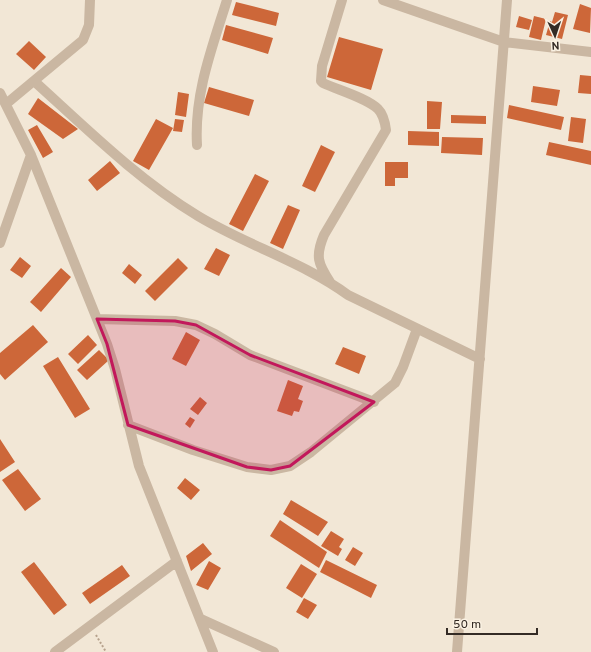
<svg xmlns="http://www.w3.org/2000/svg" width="591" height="652" font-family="Overpass,sans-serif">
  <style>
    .building { fill: #cd6739 }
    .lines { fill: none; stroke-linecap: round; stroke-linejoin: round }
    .path { stroke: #b6a18c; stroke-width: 2; stroke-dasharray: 2 2; stroke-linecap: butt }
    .minor { stroke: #cab7a2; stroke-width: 10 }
    .marked { fill: #c2185b; fill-opacity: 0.2; stroke: #c2185b; stroke-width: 3; stroke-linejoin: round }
  </style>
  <rect width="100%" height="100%" fill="#f2e7d6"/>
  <path class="building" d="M 236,2 L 279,13 L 276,26 L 232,15 Z
    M 580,4 L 591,8 L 590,33 L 573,29 Z
    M 555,12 L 568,15 L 562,39 L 546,35 L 550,21 L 552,22 Z
    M 519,16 L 532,20 L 529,30 L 516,27 Z
    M 534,16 L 546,19 L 541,40 L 529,37 Z
    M 226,25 L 273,38 L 268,54 L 222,40 Z
    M 339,37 L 383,49 L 371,90 L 327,77 Z
    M 29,41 L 46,57 L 34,70 L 16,54 Z
    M 580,75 L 591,76 L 591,94 L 578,93 Z
    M 533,86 L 560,90 L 557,106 L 531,102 Z
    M 209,87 L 254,100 L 249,116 L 204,103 Z
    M 178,92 L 189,94 L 186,117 L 175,115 Z
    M 38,98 L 78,129 L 63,139 L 28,114 Z
    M 427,101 L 442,102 L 440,129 L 427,129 Z
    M 509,105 L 564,117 L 561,130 L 507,118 Z
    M 451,115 L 486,116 L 486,124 L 451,123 Z
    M 571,117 L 586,119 L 583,143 L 568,141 Z
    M 156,119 L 173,128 L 149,170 L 133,161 Z
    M 175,119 L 184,120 L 182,132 L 173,131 Z
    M 37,125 L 53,152 L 43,158 L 28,130 Z
    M 408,131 L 439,132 L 439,146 L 408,145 Z
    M 442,137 L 483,138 L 482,155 L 441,153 Z
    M 549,142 L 591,151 L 591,165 L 546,155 Z
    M 321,145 L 335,152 L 315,192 L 302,186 Z
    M 110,161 L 120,173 L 97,191 L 88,180 Z
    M 385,162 L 408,162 L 408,178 L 395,178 L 395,186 L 385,186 Z
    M 255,174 L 269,181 L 243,231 L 229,224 Z
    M 288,205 L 300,210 L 283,249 L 270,243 Z
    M 216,248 L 230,255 L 219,276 L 204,269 Z
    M 20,257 L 31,266 L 22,278 L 10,270 Z
    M 178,258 L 188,268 L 155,301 L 145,291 Z
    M 129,264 L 142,275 L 135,284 L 122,273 Z
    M 61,268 L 71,277 L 41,312 L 30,302 Z
    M 33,325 L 48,342 L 5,380 L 0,374 L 0,353 Z
    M 186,332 L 200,340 L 186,366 L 172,359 Z
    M 88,335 L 97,345 L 78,364 L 68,354 Z
    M 343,347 L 366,356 L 359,374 L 335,364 Z
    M 99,350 L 109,360 L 87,380 L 77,370 Z
    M 58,357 L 90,409 L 75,418 L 43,366 Z
    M 288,380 L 303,386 L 298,399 L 303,401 L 299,412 L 294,411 L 292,416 L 277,411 Z
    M 200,397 L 207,403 L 198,415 L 190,409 Z
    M 190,417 L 195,420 L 190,428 L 185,424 Z
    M 0,439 L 15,462 L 0,472 Z
    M 18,469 L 41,499 L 25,511 L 2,480 Z
    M 185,478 L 200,490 L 191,500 L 177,488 Z
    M 291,500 L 328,522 L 318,536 L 283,514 Z
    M 280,520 L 327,552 L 319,568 L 270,536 Z
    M 331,531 L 344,539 L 339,547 L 342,549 L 338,556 L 321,546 Z
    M 203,543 L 212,554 L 191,571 L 186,556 Z
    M 353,547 L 363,553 L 355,566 L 345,560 Z
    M 326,560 L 377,585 L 371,598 L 320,572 Z
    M 209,561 L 221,568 L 208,590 L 196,585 Z
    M 34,562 L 67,605 L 54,615 L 21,572 Z
    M 301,564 L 317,574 L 302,598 L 286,588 Z
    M 122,565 L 130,576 L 90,604 L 82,593 Z
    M 304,598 L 317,605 L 308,619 L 296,612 Z"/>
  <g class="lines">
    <path class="path" d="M 96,635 L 106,652"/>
    <path class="minor" d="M 383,0 L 504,42 L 591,52
      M 34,81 C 86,128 137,179 198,216 C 246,245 303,262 348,295 L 480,359
      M 0,93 L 31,155 L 107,344 L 115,369 L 139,466 L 213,652
      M 6,104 L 83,40 L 89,25 L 90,0
      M 197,145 C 194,94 212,48 227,0
      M 0,243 L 31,155
      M 330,282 C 318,264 315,256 324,235 L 386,130 C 385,122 383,114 378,109 C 367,98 338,90 323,83 L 321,81 L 322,66 L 342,0
      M 97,319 L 175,321 L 196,325 L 215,334 L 250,355 L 374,402
      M 128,425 L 193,450 L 247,467 L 271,470 L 290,466 L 311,452 L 395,383 L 403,367 L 417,329
      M 201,619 L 274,652
      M 55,652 L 177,561
      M 457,652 L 507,0"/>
  </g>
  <path class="marked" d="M 97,319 L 175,321 L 196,325 L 250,355 L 374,402 L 290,466 L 271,470 L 247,467 L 128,425 L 107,344 Z"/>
  <g transform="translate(555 36) rotate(177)" stroke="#faf1e2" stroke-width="3" paint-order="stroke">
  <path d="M0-3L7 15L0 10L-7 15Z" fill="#342b25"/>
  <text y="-6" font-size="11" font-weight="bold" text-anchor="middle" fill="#342b25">N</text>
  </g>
  <path d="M447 628v6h90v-6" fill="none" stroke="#342b25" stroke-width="2"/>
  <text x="453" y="628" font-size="12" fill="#342b25" stroke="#faf1e2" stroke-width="3" paint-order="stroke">50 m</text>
</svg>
